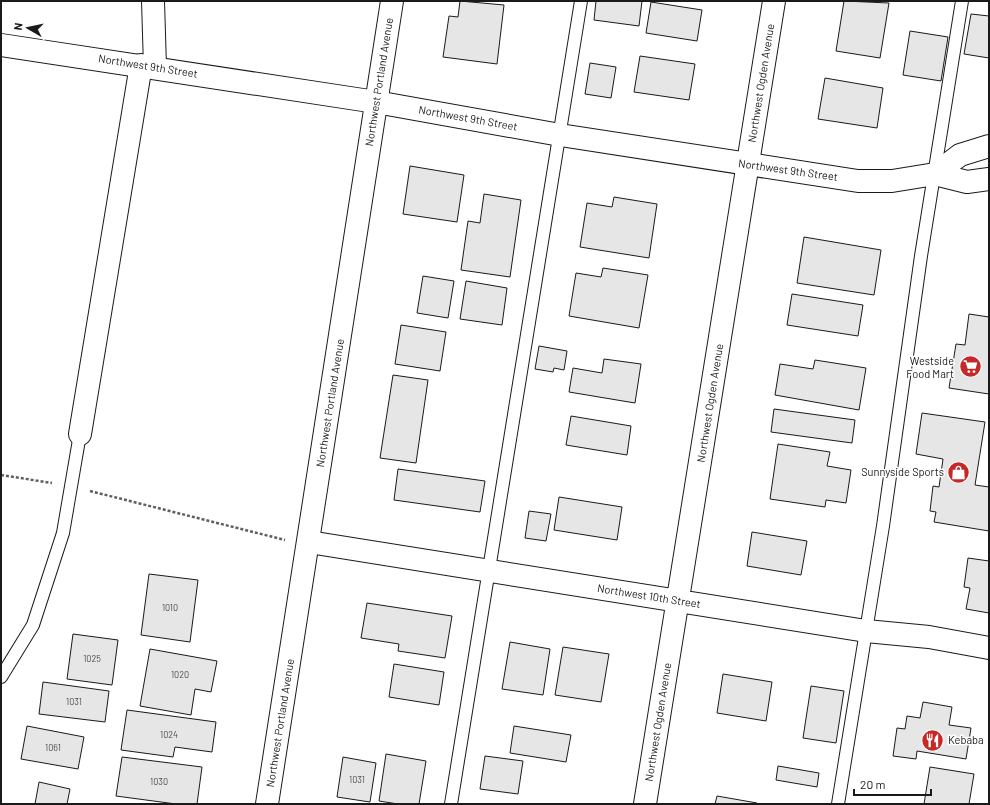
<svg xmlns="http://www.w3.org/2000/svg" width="990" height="805" font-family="Barlow,sans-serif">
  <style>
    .building { fill: #e6e6e6; stroke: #1a1a1a }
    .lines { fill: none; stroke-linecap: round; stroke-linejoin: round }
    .service-casing { stroke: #1a1a1a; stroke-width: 14 }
    .minor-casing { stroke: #1a1a1a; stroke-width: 24 }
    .tertiary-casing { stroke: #1a1a1a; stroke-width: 24 }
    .path { stroke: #5f5f5f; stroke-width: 2.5; stroke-dasharray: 3 2; stroke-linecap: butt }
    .service { stroke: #fff; stroke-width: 12 }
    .minor { stroke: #fff; stroke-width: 22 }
    .tertiary { stroke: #fff; stroke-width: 22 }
    .labels { text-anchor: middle; stroke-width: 3; stroke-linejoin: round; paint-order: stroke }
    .number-label { font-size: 9px; fill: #4d4d4d }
    .street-label { font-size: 11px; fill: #1a1a1a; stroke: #fff }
    .poi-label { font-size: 11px; fill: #1a1a1a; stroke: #fff; text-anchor: end }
  </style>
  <rect width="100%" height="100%" fill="#fff"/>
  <path class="building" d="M 460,1 L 504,5 L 497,64 L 443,57 L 449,16 L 458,17 Z
    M 596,1 L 642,1 L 639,26 L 594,20 Z
    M 844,1 L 889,3 L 880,58 L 836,51 Z
    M 651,2 L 702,10 L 697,41 L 646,33 Z
    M 971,14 L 989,16 L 989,58 L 964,54 Z
    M 910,31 L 948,37 L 941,81 L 903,75 Z
    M 640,56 L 695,64 L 689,100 L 634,92 Z
    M 590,63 L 616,67 L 611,98 L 585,94 Z
    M 825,78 L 883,88 L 877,128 L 818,119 Z
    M 410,166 L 464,175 L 457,222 L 403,214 Z
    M 484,194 L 521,200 L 510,277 L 461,270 L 468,221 L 480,223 Z
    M 614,197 L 657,204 L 649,258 L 580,247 L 587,203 L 612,207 Z
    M 804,237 L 881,250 L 874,295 L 797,283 Z
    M 603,268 L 648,275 L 639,328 L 569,316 L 576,273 L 601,277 Z
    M 423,276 L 454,281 L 448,318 L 417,313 Z
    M 466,281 L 507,288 L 502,325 L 460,319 Z
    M 792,294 L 863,305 L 858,336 L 787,325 Z
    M 969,314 L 989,317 L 989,394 L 949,388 L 956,344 L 965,345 Z
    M 401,325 L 446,332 L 440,371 L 395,364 Z
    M 539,346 L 567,351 L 564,370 L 554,368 L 553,372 L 535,369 Z
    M 604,359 L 641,364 L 635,403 L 569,392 L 573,368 L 602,373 Z
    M 815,360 L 866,368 L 859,410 L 775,395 L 780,364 L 813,369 Z
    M 393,375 L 428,380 L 416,463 L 380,458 Z
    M 774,409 L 855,420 L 852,443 L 771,432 Z
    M 922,413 L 985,422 L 975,485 L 989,487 L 989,531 L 934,522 L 936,512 L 930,511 L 933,486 L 939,487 L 943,459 L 916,454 Z
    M 571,416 L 631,426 L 627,455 L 566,445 Z
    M 778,444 L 830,452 L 827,466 L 851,470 L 846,503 L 826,500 L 825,507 L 770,499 Z
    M 398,469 L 485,481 L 480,512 L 394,500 Z
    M 559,497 L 622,507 L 617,540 L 554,530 Z
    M 529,511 L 551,514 L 546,541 L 525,538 Z
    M 752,532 L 807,541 L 801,575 L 747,566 Z
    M 968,558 L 989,561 L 989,613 L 966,609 L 970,588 L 964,587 Z
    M 149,574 L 198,580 L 190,642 L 141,635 Z
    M 367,603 L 452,616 L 445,658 L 398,651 L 399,644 L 361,638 Z
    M 73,634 L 118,640 L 112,685 L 67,679 Z
    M 510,642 L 550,649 L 543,695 L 502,689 Z
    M 563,647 L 609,654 L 601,702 L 555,695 Z
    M 150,649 L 217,661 L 211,692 L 195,689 L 191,715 L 140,706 Z
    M 394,664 L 444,672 L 439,705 L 389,697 Z
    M 723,674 L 772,682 L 766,721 L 717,713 Z
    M 43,682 L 109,691 L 105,722 L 39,714 Z
    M 811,686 L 844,691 L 836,743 L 803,738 Z
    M 923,702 L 952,707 L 949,725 L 971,728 L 966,759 L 917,751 L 916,759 L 893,756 L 897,728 L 905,729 L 907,716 L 920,718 Z
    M 127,710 L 216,722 L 212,752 L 175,747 L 173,757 L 121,750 Z
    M 27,726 L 84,737 L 78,769 L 21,759 Z
    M 514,726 L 571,735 L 566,762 L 510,753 Z
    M 386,754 L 426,761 L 419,804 L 398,804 L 379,801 Z
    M 485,756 L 523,761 L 518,794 L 480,789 Z
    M 122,757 L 202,767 L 197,804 L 176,804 L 116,796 Z
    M 343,757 L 376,763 L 370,802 L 337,797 Z
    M 778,766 L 819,773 L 817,787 L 776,780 Z
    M 930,767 L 974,774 L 969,804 L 924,804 Z
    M 39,782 L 70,789 L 67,804 L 35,804 Z
    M 717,796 L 757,803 L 756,804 L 715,804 Z"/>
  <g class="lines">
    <defs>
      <path id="service" d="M 1,677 L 33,625 L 63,533 L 80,434
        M 451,804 L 581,1
        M 838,804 L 883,526 L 921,256 L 962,1"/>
      <path id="minor" d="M 153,1 L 155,67
        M 80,434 L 141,65
        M 309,542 L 866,631 L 929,637 L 989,648
        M 645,804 L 774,1"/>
      <path id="tertiary" d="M 1,45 L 376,102 L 560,135 L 858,181 L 892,181 L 935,174 L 967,182 L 989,179
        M 935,174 L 960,155 L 989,146
        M 267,804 L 392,1"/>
    </defs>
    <use href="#service" class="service-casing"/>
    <use href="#minor" class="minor-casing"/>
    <use href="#tertiary" class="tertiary-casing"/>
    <path class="path" d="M 1,475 L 52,483
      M 90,491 L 285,540"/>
    <use href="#service" class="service"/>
    <use href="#minor" class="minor"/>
    <use href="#tertiary" class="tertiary"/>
  </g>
  <defs>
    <symbol id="supermarket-disc" viewBox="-11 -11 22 22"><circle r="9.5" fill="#c62828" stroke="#fff"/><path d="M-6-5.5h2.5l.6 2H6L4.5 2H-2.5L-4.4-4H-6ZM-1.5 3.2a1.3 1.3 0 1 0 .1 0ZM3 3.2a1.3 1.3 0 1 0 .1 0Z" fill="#fff"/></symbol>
    <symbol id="shop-disc" viewBox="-11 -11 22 22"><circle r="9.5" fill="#c62828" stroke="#fff"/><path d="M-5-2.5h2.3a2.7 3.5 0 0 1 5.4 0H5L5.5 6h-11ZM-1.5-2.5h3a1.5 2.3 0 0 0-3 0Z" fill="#fff"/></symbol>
    <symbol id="restaurant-disc" viewBox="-11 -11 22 22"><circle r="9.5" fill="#c62828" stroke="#fff"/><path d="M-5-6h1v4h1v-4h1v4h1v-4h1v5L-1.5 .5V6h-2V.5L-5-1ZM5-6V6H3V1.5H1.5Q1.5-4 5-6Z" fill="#fff"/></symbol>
  </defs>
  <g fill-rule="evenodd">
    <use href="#supermarket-disc" x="958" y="354" width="25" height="25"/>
    <use href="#shop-disc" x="946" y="460" width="25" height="25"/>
    <use href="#restaurant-disc" x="920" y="728" width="25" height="25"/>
  </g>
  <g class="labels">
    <g class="number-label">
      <text x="170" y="611">1010</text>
      <text x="92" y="662">1025</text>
      <text x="180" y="678">1020</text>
      <text x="74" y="705">1031</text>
      <text x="169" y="738">1024</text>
      <text x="53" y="751">1061</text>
      <text x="357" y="783">1031</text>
      <text x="159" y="785">1030</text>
    </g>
    <g class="street-label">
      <text transform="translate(148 66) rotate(9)" y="4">Northwest 9th Street</text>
      <text transform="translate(379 82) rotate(-81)" y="4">Northwest Portland Avenue</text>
      <text transform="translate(761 83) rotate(-81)" y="4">Northwest Ogden Avenue</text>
      <text transform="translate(468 118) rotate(10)" y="4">Northwest 9th Street</text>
      <text transform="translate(788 170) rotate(8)" y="4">Northwest 9th Street</text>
      <text transform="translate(330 403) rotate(-81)" y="4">Northwest Portland Avenue</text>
      <text transform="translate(710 403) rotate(-81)" y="4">Northwest Ogden Avenue</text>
      <text transform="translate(649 596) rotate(9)" y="4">Northwest 10th Street</text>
      <text transform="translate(658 722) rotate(-81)" y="4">Northwest Ogden Avenue</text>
      <text transform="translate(280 723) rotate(-81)" y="4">Northwest Portland Avenue</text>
    </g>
    <g class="poi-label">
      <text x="954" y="365">Westside<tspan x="954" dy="13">Food Mart</tspan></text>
      <text x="944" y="476">Sunnyside Sports</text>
      <text x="948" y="744" text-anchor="start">Kebaba</text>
    </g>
  </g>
  <rect width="990" height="805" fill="none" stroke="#1a1a1a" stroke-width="4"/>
  <g transform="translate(28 28) rotate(279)" stroke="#ffffff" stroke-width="3" paint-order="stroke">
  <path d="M0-3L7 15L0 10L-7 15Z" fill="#1a1a1a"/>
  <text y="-6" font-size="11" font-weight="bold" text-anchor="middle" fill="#1a1a1a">N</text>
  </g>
  <path d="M854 789v6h77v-6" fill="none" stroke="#1a1a1a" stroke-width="2"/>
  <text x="860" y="789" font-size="12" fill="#1a1a1a" stroke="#ffffff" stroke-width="3" paint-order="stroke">20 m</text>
</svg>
